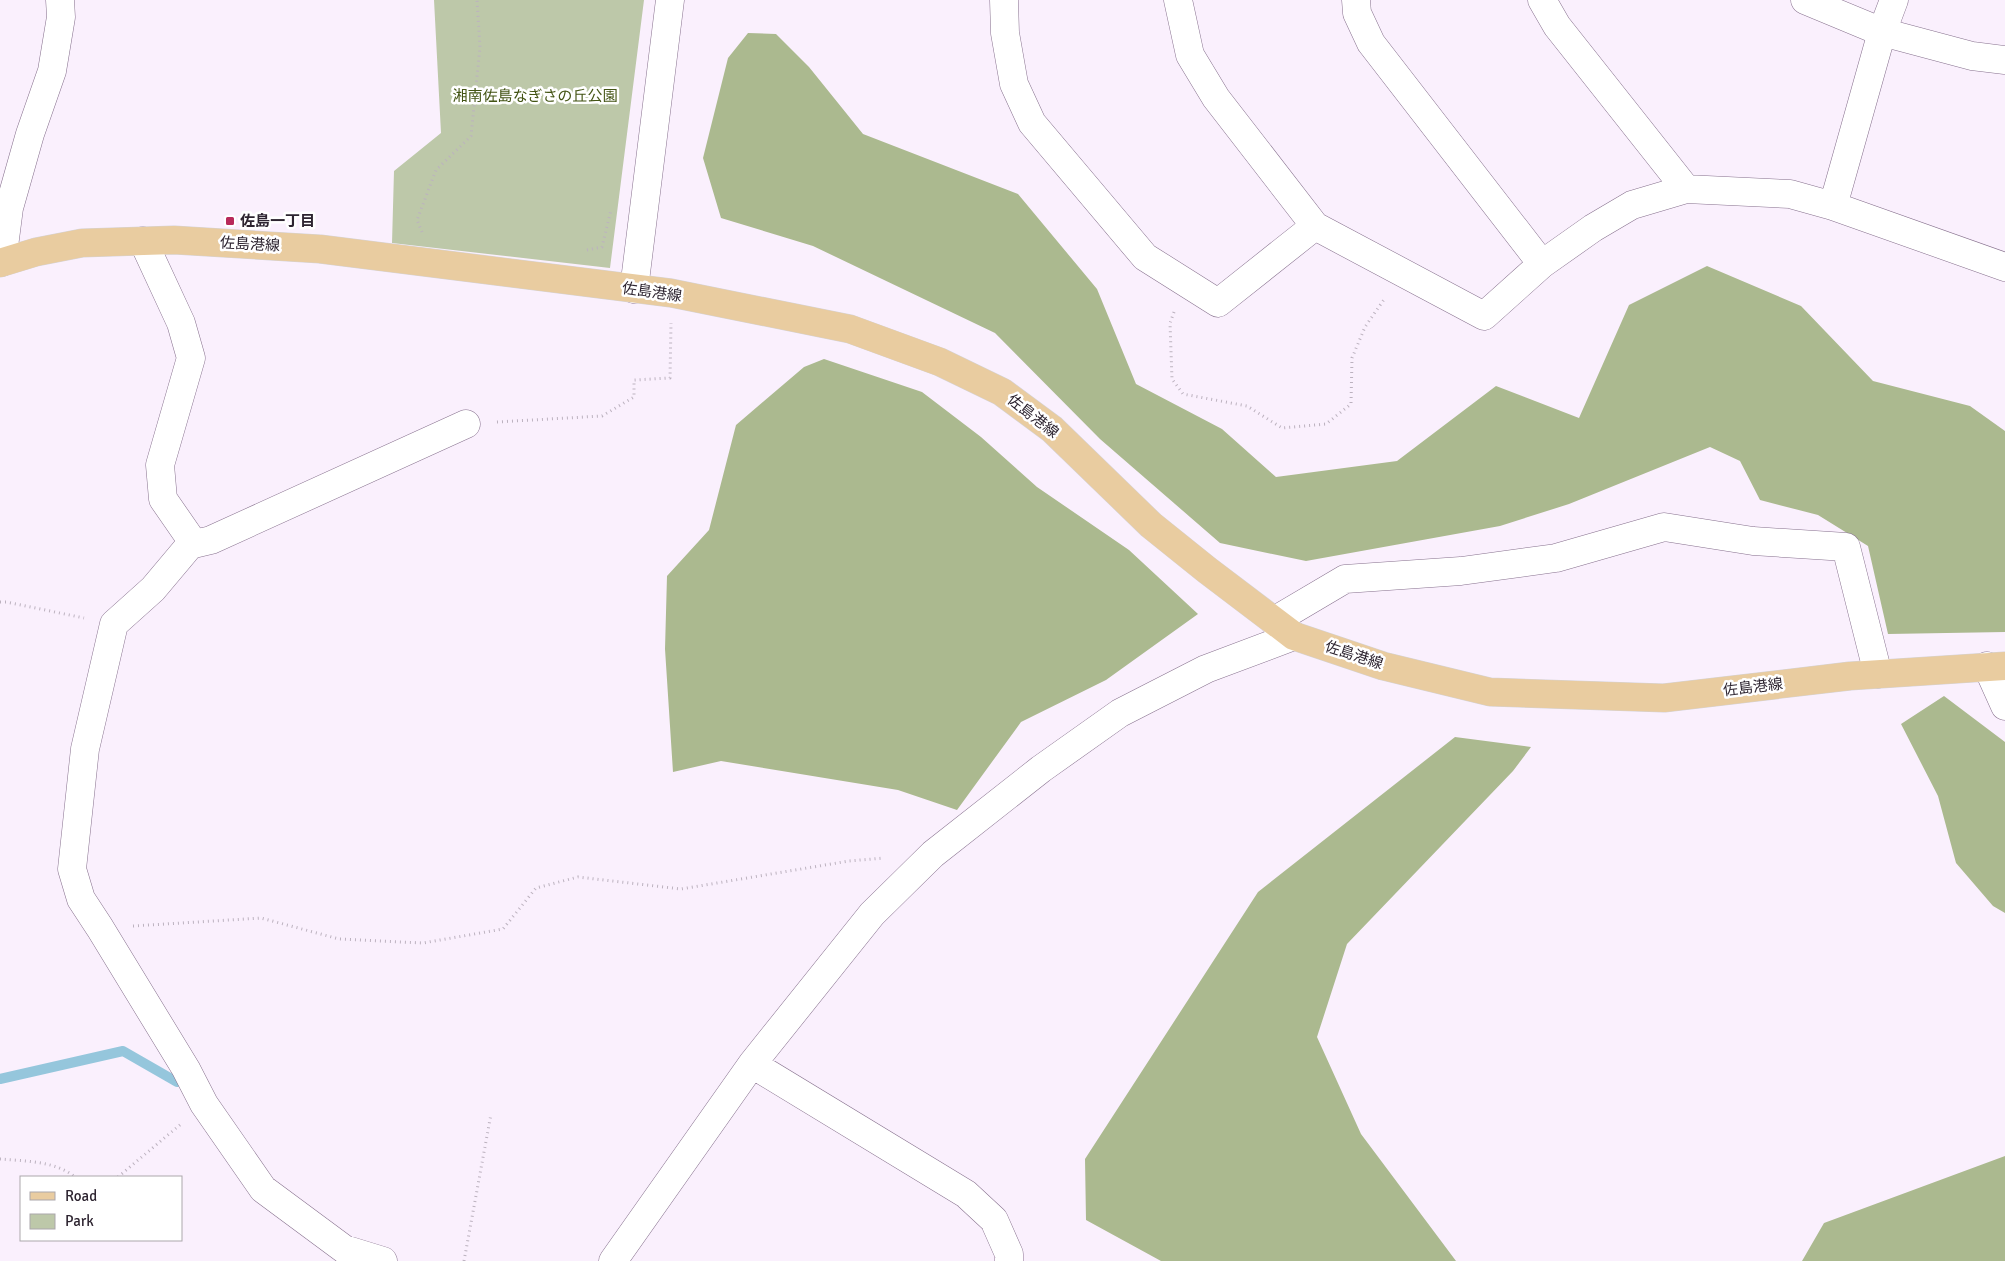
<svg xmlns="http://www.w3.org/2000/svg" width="2005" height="1261" font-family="Signika,'Noto Sans JP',sans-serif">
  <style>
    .green { fill: #bdc8a9 }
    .forest { fill: #abb98f }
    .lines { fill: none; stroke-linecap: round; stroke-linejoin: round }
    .stream { stroke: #95c6dc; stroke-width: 10 }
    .minor-casing { stroke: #87718e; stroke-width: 29 }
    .major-casing { stroke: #d5d3d6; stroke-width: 29 }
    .path { stroke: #bcb2bf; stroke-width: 3; stroke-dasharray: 1 4; stroke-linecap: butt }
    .minor { stroke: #fff; stroke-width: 28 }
    .major { stroke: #e9cca0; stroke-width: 28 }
    .poi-dot { fill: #b8295a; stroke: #fff; stroke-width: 2 }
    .labels { text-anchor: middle; stroke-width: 5; stroke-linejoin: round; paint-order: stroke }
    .park-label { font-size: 15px; fill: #435414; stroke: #fff }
    .poi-label { font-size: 15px; font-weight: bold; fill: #2d2430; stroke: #fff; text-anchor: start }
    .street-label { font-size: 15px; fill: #2d2430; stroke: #fff }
  </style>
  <rect width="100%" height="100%" fill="#faf0fd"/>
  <path class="green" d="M 434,0 L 644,0 L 610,268 L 392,243 L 394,171 L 441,133 Z"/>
  <path class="forest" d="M 748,33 L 776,34 L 809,67 L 863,134 L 1018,194 L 1097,289 L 1136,384 L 1222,429 L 1276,477 L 1397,461 L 1496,386 L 1579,418 L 1629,305 L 1707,266 L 1801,306 L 1873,381 L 1970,406 L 2005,431 L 2005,632 L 1888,634 L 1868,546 L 1818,515 L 1760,500 L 1740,461 L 1710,447 L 1569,504 L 1500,526 L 1306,561 L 1220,543 L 1100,439 L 995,333 L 813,246 L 721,218 L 703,158 L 728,58 Z
    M 824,359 L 922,392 L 981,437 L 1037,487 L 1129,550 L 1198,614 L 1106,680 L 1021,722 L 957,810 L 898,790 L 721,761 L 673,772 L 665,649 L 667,576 L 709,530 L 736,425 L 804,367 Z
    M 1944,696 L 2005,742 L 2005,913 L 1993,906 L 1956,863 L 1938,796 L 1901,724 Z
    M 1455,737 L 1531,747 L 1513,771 L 1347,944 L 1317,1037 L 1361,1134 L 1456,1261 L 1161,1261 L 1086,1220 L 1085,1159 L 1258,892 Z
    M 2005,1156 L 2005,1261 L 1802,1261 L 1824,1223 Z"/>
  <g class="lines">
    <path class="stream" d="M 0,1079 L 123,1051 L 177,1082"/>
    <defs>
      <path id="minor" d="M 1004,0 L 1005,33 L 1014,84 L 1032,123 L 1145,257 L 1218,303 L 1315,226
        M 1178,0 L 1190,55 L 1216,98 L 1315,226 L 1484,316 L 1542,264 L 1593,228 L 1632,205 L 1686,189 L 1790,194 L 1833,206 L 2005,267
        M 1356,0 L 1357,13 L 1371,43 L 1542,264
        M 1542,0 L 1557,26 L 1686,189
        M 1805,0 L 1882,32 L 1972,56 L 2005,60
        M 1833,206 L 1882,32 L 1894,0
        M 143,241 L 181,323 L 191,358 L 160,465 L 163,499 L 190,538 L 190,545 L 153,589 L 114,624 L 85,749 L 72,869 L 81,899 L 100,928 L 186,1069 L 204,1104 L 263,1189 L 344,1249 L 383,1261
        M 2,262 L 9,208 L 30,134 L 52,71 L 61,17 L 60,0
        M 634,289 L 670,0
        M 190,545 L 211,540 L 466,424
        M 1274,621 L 1345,579 L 1461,571 L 1556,558 L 1664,527 L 1753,541 L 1846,547 L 1878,674
        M 1987,666 L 2005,706
        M 752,1064 L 966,1194 L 994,1220 L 1009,1254 L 1009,1261
        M 613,1261 L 752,1064 L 872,914 L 933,854 L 1041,769 L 1120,713 L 1206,669 L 1294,636"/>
      <path id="major" d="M 0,263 L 36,252 L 82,243 L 174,240 L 320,249 L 671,293 L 850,329 L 940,362 L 1002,392 L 1052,429 L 1151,525 L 1207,570 L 1294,636 L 1383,666 L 1490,692 L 1664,698 L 1850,676 L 2005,666"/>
    </defs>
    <use href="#minor" class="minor-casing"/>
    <use href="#major" class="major-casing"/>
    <path class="path" d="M 422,232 L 417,220 L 436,170 L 471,136 L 480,47 L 477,0
      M 587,250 L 602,247 L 611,210
      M 1174,312 L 1170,323 L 1172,379 L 1183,394 L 1247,406 L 1282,428 L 1326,424 L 1351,404 L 1352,358 L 1365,327 L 1385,298
      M 497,422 L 602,416 L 634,397 L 634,380 L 670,378 L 671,323
      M 0,602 L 6,602 L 84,618
      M 133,926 L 261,918 L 339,939 L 423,943 L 503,929 L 536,888 L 578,877 L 681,889 L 849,861 L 884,858
      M 0,1159 C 24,1161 56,1161 75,1177
      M 118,1177 L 181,1124
      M 464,1261 L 491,1114"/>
    <use href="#minor" class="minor"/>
    <use href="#major" class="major"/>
  </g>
  <rect class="poi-dot" x="225" y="216" width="10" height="10" rx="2.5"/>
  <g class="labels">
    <g class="park-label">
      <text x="535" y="101">湘南佐島なぎさの丘公園</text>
    </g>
    <g class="poi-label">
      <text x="240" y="226">佐島一丁目</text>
    </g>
    <g class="street-label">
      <text transform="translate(250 244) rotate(3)" y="5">佐島港線</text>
      <text transform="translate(652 292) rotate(8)" y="5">佐島港線</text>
      <text transform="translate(1033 416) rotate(38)" y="5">佐島港線</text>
      <text transform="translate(1354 655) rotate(18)" y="5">佐島港線</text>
      <text transform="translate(1753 687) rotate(-7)" y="5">佐島港線</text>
    </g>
  </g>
  <rect x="20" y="1176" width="162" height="65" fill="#ffffff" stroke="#aba7ac"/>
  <rect x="30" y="1192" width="25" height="8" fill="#e9cca0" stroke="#aba7ac"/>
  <text x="65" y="1201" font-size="15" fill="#2d2430">Road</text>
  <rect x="30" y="1214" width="25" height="15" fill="#bdc8a9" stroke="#aba7ac"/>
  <text x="65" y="1226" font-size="15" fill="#2d2430">Park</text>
</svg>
